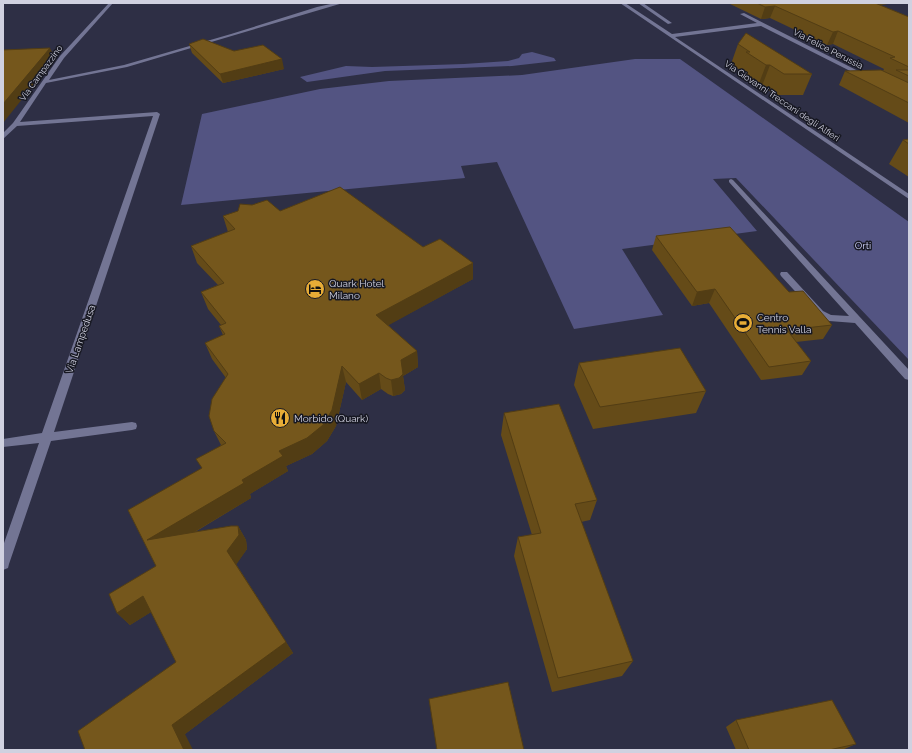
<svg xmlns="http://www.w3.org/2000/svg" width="912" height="753" font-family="Raleway,sans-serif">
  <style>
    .green { fill: #535482 }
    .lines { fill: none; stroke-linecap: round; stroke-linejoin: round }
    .minor { fill: #737594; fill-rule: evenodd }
    .wall { fill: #654b18 }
    .shaded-wall { fill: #523d14 }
    .building { fill: #75571c; stroke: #523d14 }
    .labels { text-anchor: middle; stroke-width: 3; stroke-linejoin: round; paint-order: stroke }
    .far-street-label { font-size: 9px; fill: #d0d1e0; stroke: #171822 }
    .park-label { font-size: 10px; fill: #ced0f8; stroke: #171822 }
    .poi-label { font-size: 10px; fill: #d0d1e0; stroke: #171822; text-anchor: start }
    .street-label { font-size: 10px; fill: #d0d1e0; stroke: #171822 }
  </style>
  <rect width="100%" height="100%" fill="#2e2f45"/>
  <path class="green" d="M 532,52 L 554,58 L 556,61 L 512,66 L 385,71 L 307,82 L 300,77 L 346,66 L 372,67 L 464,64 L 508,61 L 519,58 L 522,54 Z
    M 635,59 L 680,59 L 909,222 L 909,360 L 736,178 L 713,179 L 757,231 L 622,249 L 663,315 L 574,329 L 497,162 L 461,166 L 465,178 L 181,205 L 202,114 L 320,89 L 389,81 L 522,75 Z"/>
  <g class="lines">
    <path class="minor" d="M 109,3 L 113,3 L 64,58 L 49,80 L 124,65 L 231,34 L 317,7 L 335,3 L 343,3 L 127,67 L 46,83 L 20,122 L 157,112 L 160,114 L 54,432 L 132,422 L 136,423 L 137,426 L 136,429 L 132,430 L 51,441 L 9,564 L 8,568 L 3,570 L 3,546 L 39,443 L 3,447 L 3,439 L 42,433 L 153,116 L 17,126 L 3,139 L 3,133 L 13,123 L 60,56 Z
      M 620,3 L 625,3 L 672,34 L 757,23 L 740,14 L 744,13 L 868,76 L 868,78 L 864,78 L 761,26 L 675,37 L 909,194 L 909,199 Z
      M 638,3 L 643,3 L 672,23 L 668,24 Z
      M 731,179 L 733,180 L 909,370 L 909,380 L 905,379 L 855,323 L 829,321 L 817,315 L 781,276 L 780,274 L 781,272 L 787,272 L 823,311 L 831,315 L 849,316 L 729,182 L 729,180 Z"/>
  </g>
  <path class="wall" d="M 728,3 L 895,3 L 880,5 L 909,17 L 909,123 L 839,85 L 845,71 L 883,71 L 884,69 L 833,44 L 827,45 L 770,18 L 761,19 Z
    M 189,44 L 234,51 L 284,69 L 223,83 L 192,53 Z
    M 738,44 L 812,74 L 803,95 L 776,95 L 762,86 L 758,86 L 739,73 L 740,70 L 731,64 Z
    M 909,139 L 909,177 L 889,164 L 903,140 Z
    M 280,211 L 423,247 L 473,263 L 473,279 L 388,325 L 417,351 L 418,367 L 403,376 L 405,390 L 401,394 L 393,396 L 388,394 L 381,389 L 362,400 L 346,382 L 336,426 L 327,441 L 312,454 L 286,466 L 288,471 L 250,494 L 251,498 L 195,532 L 238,526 L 246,540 L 247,549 L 236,564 L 293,653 L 185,734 L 85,750 L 176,662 L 151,612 L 130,625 L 117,613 L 156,566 L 202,468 L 221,445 L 214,431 L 226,378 L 212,359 L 205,343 L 223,335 L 219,326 L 221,325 L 208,309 L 201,292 L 218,285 L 197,263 L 191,246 L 228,232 L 223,216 Z
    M 656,236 L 789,292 L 832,325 L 823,339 L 796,342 L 811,361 L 802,375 L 761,380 L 709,303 L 692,306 L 652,250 Z
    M 579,363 L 706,391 L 696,413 L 593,429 L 574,385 Z
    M 504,413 L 597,500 L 590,520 L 581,522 L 633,661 L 622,676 L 552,692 L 514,556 L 518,537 L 532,535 L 501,435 Z
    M 736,720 L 856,744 L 842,750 L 736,750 L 726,727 Z"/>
  <path class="shaded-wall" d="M 870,3 L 895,3 L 869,6 Z
    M 775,6 L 770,18 L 761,19 L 765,7 Z
    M 838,31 L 833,44 L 827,45 L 833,32 Z
    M 50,48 L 55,58 L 3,123 L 3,104 Z
    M 282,59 L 284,69 L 223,83 L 220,74 Z
    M 766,65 L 770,65 L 762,86 L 758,86 Z
    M 473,263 L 473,279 L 378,331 L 376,315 Z
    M 715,289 L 709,303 L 692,306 L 697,292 Z
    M 417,351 L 418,367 L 403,376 L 405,390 L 401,394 L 393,396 L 391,380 L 401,360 Z
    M 342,366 L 346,382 L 336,426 L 327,441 L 312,454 L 286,466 L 288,471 L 250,494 L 251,498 L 159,553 L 147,540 L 242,480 L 279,451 Z
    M 379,373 L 381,389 L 362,400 L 359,384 Z
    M 238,526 L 246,540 L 247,549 L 236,565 L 227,551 Z
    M 143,596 L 156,609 L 130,625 L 117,613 Z
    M 286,642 L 293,653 L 185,734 L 193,750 L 184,750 L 172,725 Z"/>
  <path class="building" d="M 757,3 L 875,3 L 909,17 L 909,67 L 890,58 L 895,57 L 838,31 L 833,32 L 775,6 L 765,7 Z
    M 746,33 L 812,74 L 784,74 L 770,65 L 766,65 L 746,52 L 750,52 L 738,44 Z
    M 203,39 L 234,51 L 263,45 L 282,59 L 220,74 L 189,44 Z
    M 50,48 L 3,104 L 3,50 Z
    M 881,70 L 909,83 L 909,103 L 845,71 Z
    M 896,70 L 909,70 L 909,76 Z
    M 909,139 L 909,144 L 903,140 Z
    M 340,187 L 423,247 L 440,239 L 473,263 L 376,315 L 417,351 L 401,360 L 403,374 L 399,378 L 391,380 L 386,378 L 379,373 L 359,384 L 342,366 L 332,410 L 323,425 L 307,438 L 279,451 L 283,456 L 242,480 L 244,483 L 147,540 L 231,526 L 238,526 L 239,535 L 227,551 L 286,642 L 172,725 L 184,750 L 85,750 L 78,731 L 176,662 L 143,596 L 117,613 L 109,594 L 156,566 L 128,510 L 202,468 L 196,459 L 226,443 L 214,431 L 209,416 L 212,399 L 228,374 L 205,343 L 225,334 L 219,326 L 226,323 L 201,292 L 224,283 L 191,246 L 235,229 L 223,216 L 238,211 L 240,204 L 252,205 L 267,200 L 280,211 Z
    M 730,227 L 789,292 L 803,291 L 832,325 L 787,330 L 811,361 L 769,367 L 715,289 L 697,292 L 656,236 Z
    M 680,348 L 706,391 L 600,407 L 579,363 Z
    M 559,404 L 597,500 L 575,504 L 633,661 L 558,678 L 518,537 L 541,533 L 504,413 Z
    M 508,682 L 524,750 L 437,750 L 429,699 Z
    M 832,700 L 856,744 L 829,750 L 749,750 L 736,720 Z"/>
  <defs>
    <symbol id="hotel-disc" viewBox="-11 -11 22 22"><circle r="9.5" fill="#e7ac36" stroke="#171822"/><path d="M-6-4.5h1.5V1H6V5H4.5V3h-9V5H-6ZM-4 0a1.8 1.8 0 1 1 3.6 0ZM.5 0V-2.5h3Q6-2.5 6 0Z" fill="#111"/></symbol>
    <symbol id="stadium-disc" viewBox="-11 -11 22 22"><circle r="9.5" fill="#e7ac36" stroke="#171822"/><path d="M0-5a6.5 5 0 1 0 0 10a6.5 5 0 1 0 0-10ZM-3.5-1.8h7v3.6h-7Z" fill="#111"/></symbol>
    <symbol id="restaurant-disc" viewBox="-11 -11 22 22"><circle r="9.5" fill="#e7ac36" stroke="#171822"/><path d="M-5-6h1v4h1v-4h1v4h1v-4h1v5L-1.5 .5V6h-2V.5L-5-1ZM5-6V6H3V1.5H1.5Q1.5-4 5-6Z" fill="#111"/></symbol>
  </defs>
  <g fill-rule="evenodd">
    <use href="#hotel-disc" x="304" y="278" width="22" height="22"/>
    <use href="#stadium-disc" x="732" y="312" width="22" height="22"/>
    <use href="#restaurant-disc" x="269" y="407" width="22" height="22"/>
  </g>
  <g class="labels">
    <g class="far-street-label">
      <text transform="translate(828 49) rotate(27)" y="3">Via Felice Perussia</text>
      <text transform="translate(41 73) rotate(-54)" y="3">Via Campazzino</text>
      <text transform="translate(782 101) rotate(34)" y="3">Via Giovanni Treccani degli Alfieri</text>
    </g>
    <g class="park-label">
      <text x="863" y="249">Orti</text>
    </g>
    <g class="poi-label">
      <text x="329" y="287">Quark Hotel<tspan x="329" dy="12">Milano</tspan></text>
      <text x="757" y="321">Centro<tspan x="757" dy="12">Tennis Valla</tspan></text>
      <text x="294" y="422">Morbido (Quark)</text>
    </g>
    <g class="street-label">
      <text transform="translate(80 339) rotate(-71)" y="4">Via Lampedusa</text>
    </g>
  </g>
  <rect width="912" height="753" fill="none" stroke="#d0d1e0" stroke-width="8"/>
</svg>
